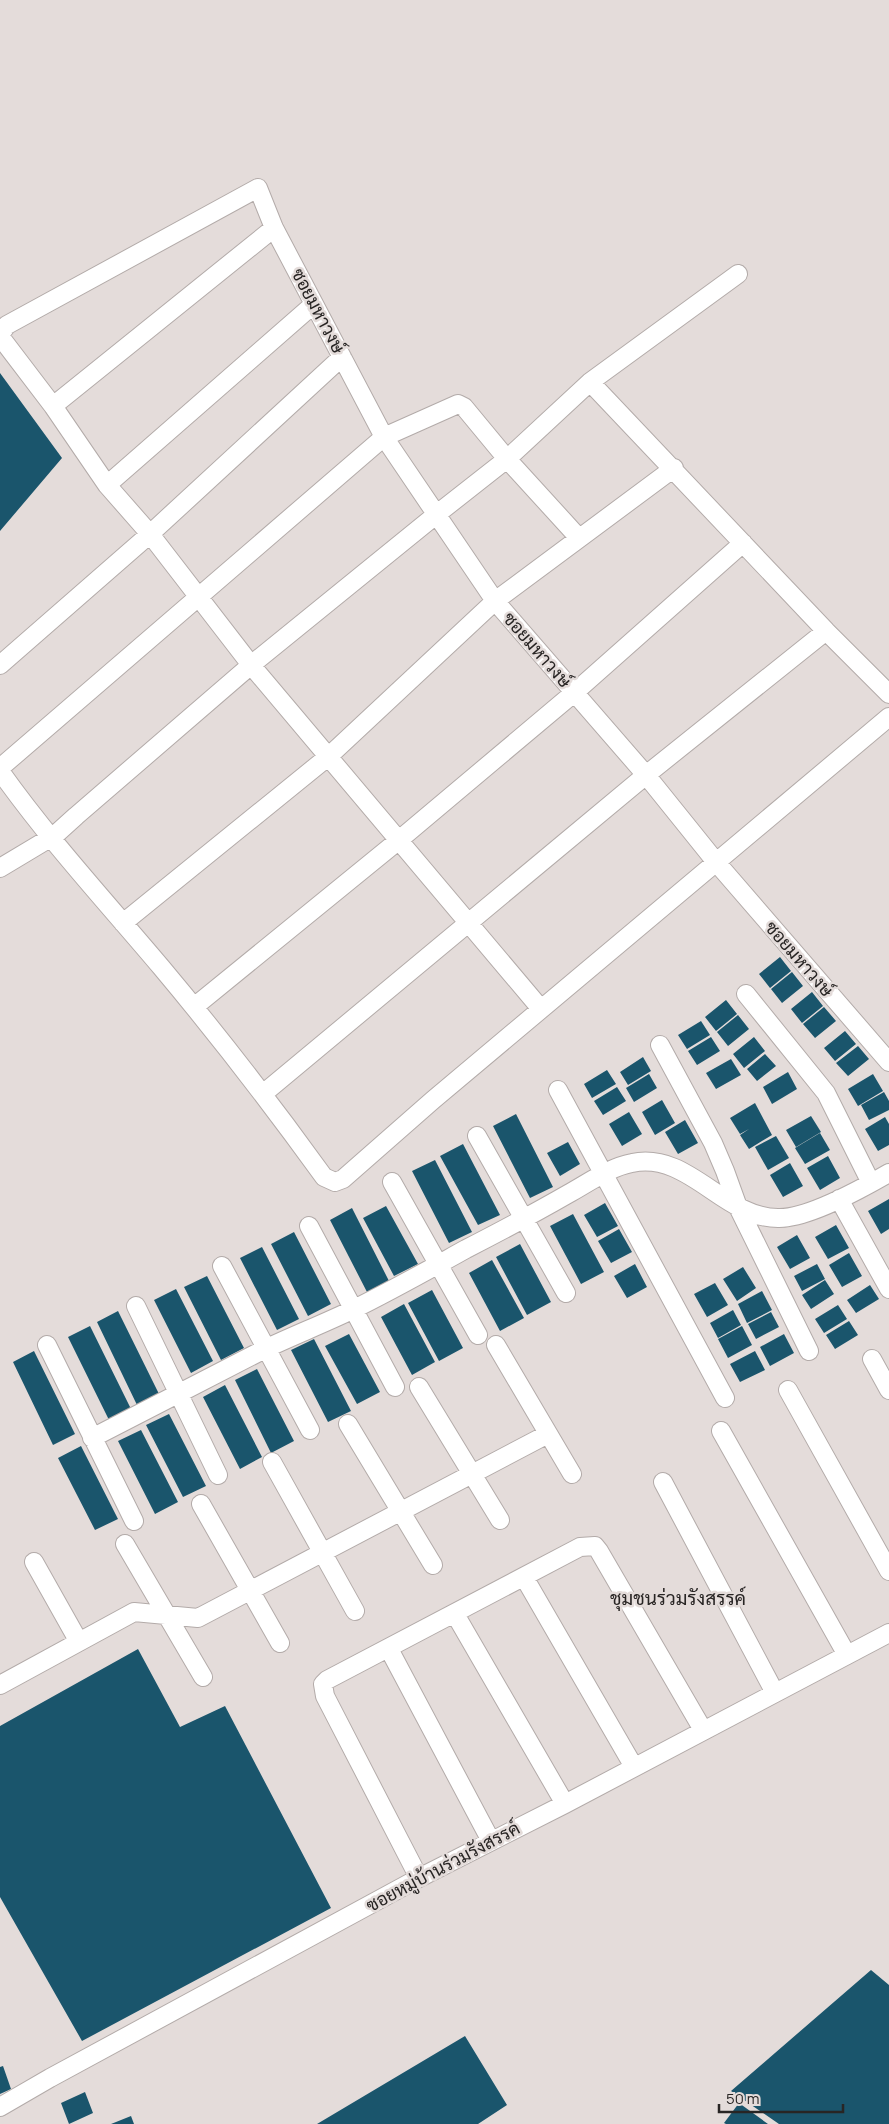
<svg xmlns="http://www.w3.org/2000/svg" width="889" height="2124" font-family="Manrope,Sarabun,sans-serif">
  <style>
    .building { fill: #1a556c }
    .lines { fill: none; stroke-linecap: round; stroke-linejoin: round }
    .minor-casing { stroke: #b3aba9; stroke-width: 20 }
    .minor { stroke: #fff; stroke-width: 18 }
    .labels { text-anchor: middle; stroke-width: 5; stroke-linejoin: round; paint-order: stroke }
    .street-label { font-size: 18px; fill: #282524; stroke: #e4dcda }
    .neighbourhood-label { font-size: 19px; fill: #282524; stroke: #e4dcda }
  </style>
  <rect width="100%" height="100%" fill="#e4dcda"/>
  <path class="building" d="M 0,373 L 62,458 L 0,531 Z
    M 780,957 L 791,971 L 770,988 L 759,974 Z
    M 792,972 L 803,986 L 782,1003 L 771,989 Z
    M 812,992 L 823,1006 L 802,1023 L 791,1009 Z
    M 726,1000 L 737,1014 L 716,1031 L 705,1017 Z
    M 824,1007 L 836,1021 L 815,1038 L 803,1024 Z
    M 738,1015 L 749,1029 L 728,1046 L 717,1032 Z
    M 701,1021 L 710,1035 L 687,1049 L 678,1035 Z
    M 845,1031 L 856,1044 L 835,1061 L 824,1048 Z
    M 711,1037 L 720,1051 L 697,1065 L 688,1051 Z
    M 754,1037 L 765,1051 L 744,1068 L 733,1054 Z
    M 858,1046 L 869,1059 L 848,1076 L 836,1063 Z
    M 765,1054 L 776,1066 L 757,1081 L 747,1069 Z
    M 643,1057 L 651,1071 L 628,1085 L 620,1072 Z
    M 731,1059 L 741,1075 L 716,1089 L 706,1073 Z
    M 607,1070 L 616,1084 L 592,1098 L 584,1084 Z
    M 788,1072 L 797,1089 L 772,1104 L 763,1087 Z
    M 649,1074 L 657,1088 L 634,1102 L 626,1088 Z
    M 873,1074 L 883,1091 L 858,1106 L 848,1089 Z
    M 617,1087 L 626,1101 L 603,1115 L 594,1101 Z
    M 884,1092 L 889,1101 L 889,1110 L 869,1120 L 861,1105 Z
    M 662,1100 L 675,1123 L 655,1135 L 642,1112 Z
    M 755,1103 L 772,1135 L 749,1149 L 740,1135 L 749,1129 L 740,1134 L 730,1118 Z
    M 629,1112 L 642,1134 L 622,1146 L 609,1124 Z
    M 516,1114 L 553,1187 L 530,1198 L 493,1126 Z
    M 811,1116 L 821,1132 L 796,1147 L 786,1130 Z
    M 885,1117 L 889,1124 L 889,1145 L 878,1151 L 865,1129 Z
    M 685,1120 L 698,1143 L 678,1154 L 665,1132 Z
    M 820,1133 L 830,1150 L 805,1164 L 795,1148 Z
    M 776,1136 L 789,1158 L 768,1170 L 755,1147 Z
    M 568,1142 L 580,1164 L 560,1176 L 547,1153 Z
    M 463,1144 L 500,1215 L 478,1225 L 440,1156 Z
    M 828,1156 L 840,1178 L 820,1190 L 807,1168 Z
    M 435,1160 L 472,1232 L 449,1243 L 412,1171 Z
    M 790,1163 L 803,1186 L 783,1197 L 770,1175 Z
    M 889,1199 L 889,1229 L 881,1234 L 868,1211 Z
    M 605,1203 L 618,1226 L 597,1237 L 584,1215 Z
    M 386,1206 L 418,1264 L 394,1276 L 363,1218 Z
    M 352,1208 L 389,1281 L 367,1292 L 330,1220 Z
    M 573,1214 L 604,1272 L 581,1284 L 550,1226 Z
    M 836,1225 L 849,1248 L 828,1259 L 815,1237 Z
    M 619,1229 L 632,1252 L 611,1263 L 598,1241 Z
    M 294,1232 L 331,1304 L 308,1316 L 271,1244 Z
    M 797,1235 L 810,1258 L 790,1269 L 777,1247 Z
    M 520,1244 L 551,1302 L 527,1315 L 496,1257 Z
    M 262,1247 L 299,1319 L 277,1330 L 240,1258 Z
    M 849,1253 L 862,1276 L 842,1287 L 829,1265 Z
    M 492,1260 L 524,1318 L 500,1331 L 469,1273 Z
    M 635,1264 L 647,1287 L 627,1298 L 614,1276 Z
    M 817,1264 L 825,1279 L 802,1291 L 794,1276 Z
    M 743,1267 L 756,1288 L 737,1301 L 723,1279 Z
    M 207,1276 L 244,1348 L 221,1360 L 184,1287 Z
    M 825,1280 L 834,1294 L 811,1309 L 802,1295 Z
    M 715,1283 L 728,1305 L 707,1317 L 694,1294 Z
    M 870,1285 L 879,1299 L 856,1313 L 847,1300 Z
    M 176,1289 L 213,1361 L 191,1373 L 154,1300 Z
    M 432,1290 L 463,1348 L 439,1361 L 408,1303 Z
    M 762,1291 L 772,1310 L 747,1323 L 738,1304 Z
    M 404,1304 L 435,1362 L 412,1375 L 381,1317 Z
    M 838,1305 L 847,1319 L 824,1333 L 815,1319 Z
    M 733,1310 L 741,1325 L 718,1338 L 710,1323 Z
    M 118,1311 L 159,1394 L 137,1405 L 97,1322 Z
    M 771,1312 L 779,1327 L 756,1339 L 748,1324 Z
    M 849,1321 L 858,1335 L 835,1349 L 826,1335 Z
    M 90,1326 L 131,1409 L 109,1420 L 68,1337 Z
    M 742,1326 L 752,1345 L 728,1358 L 718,1339 Z
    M 349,1334 L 380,1392 L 357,1404 L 325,1346 Z
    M 784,1334 L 794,1353 L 770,1366 L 760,1347 Z
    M 314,1339 L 351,1411 L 328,1422 L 291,1350 Z
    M 34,1351 L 75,1434 L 53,1445 L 13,1362 Z
    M 755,1351 L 765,1370 L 740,1382 L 730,1364 Z
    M 257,1369 L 294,1441 L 271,1453 L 235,1380 Z
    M 225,1385 L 262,1457 L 240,1469 L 203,1397 Z
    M 169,1414 L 206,1486 L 183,1497 L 146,1425 Z
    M 141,1430 L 178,1502 L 155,1514 L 118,1441 Z
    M 81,1446 L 118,1519 L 95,1530 L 58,1458 Z
    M 138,1649 L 180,1727 L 225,1706 L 331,1908 L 82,2041 L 0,1897 L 0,1726 Z
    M 871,1970 L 889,1985 L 889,2124 L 779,2124 L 731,2091 Z
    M 465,2036 L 507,2105 L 478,2124 L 317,2124 Z
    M 3,2066 L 11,2089 L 0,2094 L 0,2067 Z
    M 85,2092 L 93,2113 L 69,2124 L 61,2103 Z
    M 739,2103 L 768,2124 L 726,2124 L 724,2123 Z
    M 131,2116 L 134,2124 L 111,2124 Z"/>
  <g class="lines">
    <defs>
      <path id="minor" d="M 590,382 L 826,631 L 889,694
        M 53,406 L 274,228
        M 107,485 L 314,304
        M 0,665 L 150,534 L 342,357
        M 0,768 L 384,437 L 458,404 L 464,407 L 507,459 L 579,538
        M 0,771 C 49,840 107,903 161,967 C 218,1035 272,1105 324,1177 L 335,1182 L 343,1179 L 433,1100 L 889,717
        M 0,868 L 55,835 L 76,816 L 251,665 L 437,514 L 507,459 L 590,382 L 738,274
        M 123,923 L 329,756 L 495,601 L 674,468
        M 746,994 L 826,1093 L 871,1183
        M 194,1007 L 399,840 L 575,692 L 743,543
        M 541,1009 L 251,665 L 150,534 L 107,485 L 53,406 L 2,339 L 1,333 L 7,325 L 258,188 L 274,228 L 384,437 L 495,601 L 646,775 L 716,862 L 889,1062
        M 660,1045 L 713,1143 L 725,1171 L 738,1207 L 809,1351
        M 558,1090 L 725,1398
        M 264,1093 L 646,775 L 826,631
        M 477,1136 L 566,1293
        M 392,1182 L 478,1335
        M 839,1199 L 889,1289
        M 309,1226 L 395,1387
        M 222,1266 L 310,1430
        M 136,1306 L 218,1475
        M 47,1345 L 134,1521
        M 496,1345 L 572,1474
        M 872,1359 L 889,1390
        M 419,1387 L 500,1520
        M 788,1390 L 889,1571
        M 348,1424 L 433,1565
        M 721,1431 L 847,1655
        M 92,1438 C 149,1409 206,1379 263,1350 C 292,1336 323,1324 352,1310 C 391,1291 428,1270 466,1249 C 501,1231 535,1213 568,1194 C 588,1183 610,1167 632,1163 C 689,1151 723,1218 778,1218 C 808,1219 863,1188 889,1173
        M 272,1462 L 355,1611
        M 663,1482 L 775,1693
        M 201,1504 L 280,1643
        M 125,1544 L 203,1677
        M 34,1562 L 79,1642
        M 524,1577 L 634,1767
        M 455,1614 L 565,1804
        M 389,1649 L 491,1841
        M 0,1685 L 134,1612 L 198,1618 L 548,1434
        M 419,1878 L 325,1696 L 323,1684 L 327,1680 L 580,1547 L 595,1546 L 599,1551 L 703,1730
        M 0,2107 L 50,2078 L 419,1878 L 565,1804 L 889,1633"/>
    </defs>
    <use href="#minor" class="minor-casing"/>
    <use href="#minor" class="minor"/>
  </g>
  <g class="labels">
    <g class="street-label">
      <text transform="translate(318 311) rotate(62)" y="6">ซอยมหาวงษ์</text>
      <text transform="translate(537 650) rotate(49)" y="6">ซอยมหาวงษ์</text>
      <text transform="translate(799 959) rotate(49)" y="6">ซอยมหาวงษ์</text>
      <text transform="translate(443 1867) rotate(-28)" y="6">ซอยหมู่บ้านร่วมรังสรรค์</text>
    </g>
    <g class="neighbourhood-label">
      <text x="678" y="1605">ชุมชนร่วมรังสรรค์</text>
    </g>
  </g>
  <path d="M719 2104v8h124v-8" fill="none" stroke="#282524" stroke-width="2.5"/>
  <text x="726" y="2104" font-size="15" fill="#282524" stroke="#e4dcda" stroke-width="4" paint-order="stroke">50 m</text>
</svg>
